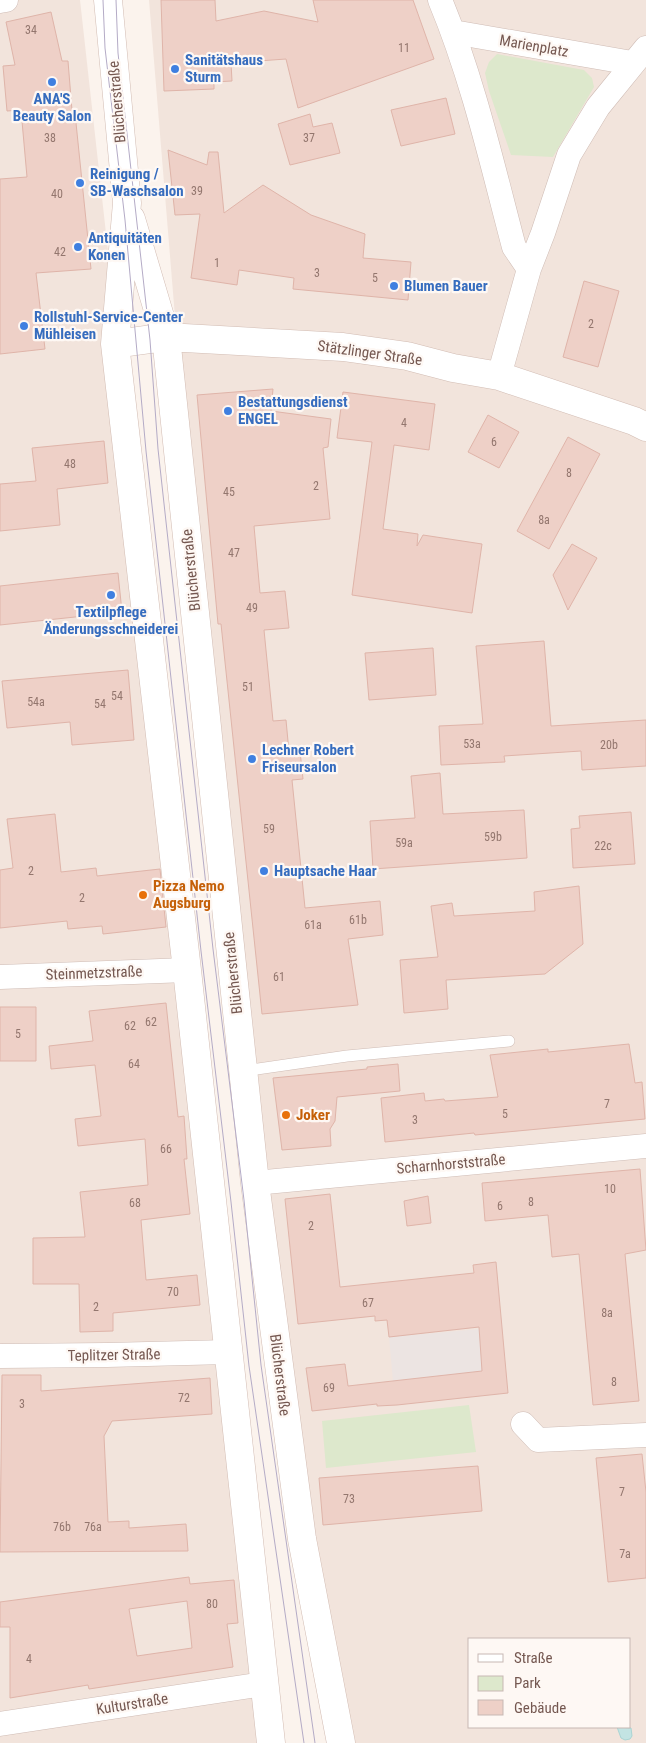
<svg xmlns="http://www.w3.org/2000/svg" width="646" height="1743" font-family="'Roboto Condensed',sans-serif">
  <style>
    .residential { fill: #f2e4dc; fill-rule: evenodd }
    .industrial { fill: #ece4e2 }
    .green { fill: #dde8cc }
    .water { fill: #c3e4e3; stroke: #aad5d4 }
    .building { fill: #eed0c7; stroke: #dfb4a9; fill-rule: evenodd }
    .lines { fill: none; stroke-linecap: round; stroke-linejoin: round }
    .lane-casing { stroke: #cfbcb5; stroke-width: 12 }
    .street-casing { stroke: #cfbcb5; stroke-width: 25 }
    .secondary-casing { stroke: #d2bcb3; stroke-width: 29 }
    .lane { stroke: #fff; stroke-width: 11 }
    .street { stroke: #fff; stroke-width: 24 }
    .secondary { stroke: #fff; stroke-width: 28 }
    .tram { stroke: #b4abc6; stroke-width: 1 }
    .shop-dot { fill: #3f7fe0; stroke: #fef8f4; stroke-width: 2 }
    .food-dot { fill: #e8710a; stroke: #fef8f4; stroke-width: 2 }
    .labels { text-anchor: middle; stroke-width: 4.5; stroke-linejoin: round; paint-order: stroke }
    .number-label { font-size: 12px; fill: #93766e }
    .street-label { font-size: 15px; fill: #755851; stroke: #fef8f4 }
    .shop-label { font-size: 15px; font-weight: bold; fill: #366cbe; stroke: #fef8f4; text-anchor: start }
    .food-label { font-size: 15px; font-weight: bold; fill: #c56008; stroke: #fef8f4; text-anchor: start }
  </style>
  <rect width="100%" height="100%" fill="#fbf3ed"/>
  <path class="residential" d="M 0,0 L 80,0 L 117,332 L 280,1743 L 0,1743 Z
    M 149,0 L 646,0 L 646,1743 L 333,1743 L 294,1450 L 182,402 ZM 470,1639 L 630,1639 L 630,1727 L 470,1727 Z"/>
  <path class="industrial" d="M 480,1329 L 485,1394 L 395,1404 L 389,1337 Z"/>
  <path class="green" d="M 497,54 L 584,70 L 592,78 L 594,87 L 553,157 L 511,155 L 489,91 L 485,73 L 489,62 Z
    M 469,1405 L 476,1452 L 326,1468 L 322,1421 Z"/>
  <path class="water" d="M 617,1727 L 631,1728 L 632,1736 L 630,1739 L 625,1740 L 621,1738 Z"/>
  <path class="building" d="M 161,0 L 215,0 L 216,21 L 264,11 L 318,22 L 313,0 L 413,0 L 434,59 L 298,108 L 286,59 L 231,63 L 232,81 L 214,82 L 214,89 L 164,91 Z
    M 51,12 L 62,61 L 68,61 L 73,123 L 76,123 L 91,269 L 36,273 L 45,349 L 0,354 L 0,179 L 27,177 L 21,110 L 7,111 L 3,66 L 15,65 L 6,22 Z
    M 446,98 L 455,134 L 401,146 L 391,110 Z
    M 310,114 L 313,127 L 332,123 L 340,153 L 290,165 L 278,124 Z
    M 168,150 L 207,165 L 209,152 L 218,152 L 224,213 L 263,185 L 311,215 L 365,234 L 363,258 L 411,262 L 408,300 L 293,289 L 294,278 L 239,270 L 237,285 L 191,278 L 200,214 L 175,215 Z
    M 584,281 L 619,291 L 598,367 L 563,357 Z
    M 273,389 L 271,411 L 331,419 L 328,447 L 323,448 L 330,519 L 254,526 L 260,593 L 285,591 L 289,628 L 264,630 L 273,721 L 286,720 L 289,752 L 300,751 L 303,779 L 292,780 L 305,908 L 380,901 L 383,935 L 348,939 L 358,1005 L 262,1014 L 221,624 L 218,624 L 197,395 Z
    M 343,392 L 435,404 L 429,450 L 394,445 L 383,529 L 418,534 L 417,546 L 423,535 L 482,544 L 472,613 L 352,595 L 372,442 L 337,438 Z
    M 488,415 L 519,432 L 499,468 L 468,452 Z
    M 568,437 L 600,454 L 549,549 L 517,531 Z
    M 104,441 L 108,483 L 57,489 L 60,525 L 0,531 L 0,484 L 36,481 L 32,448 Z
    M 572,544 L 597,558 L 568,610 L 553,575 Z
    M 118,573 L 122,612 L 0,625 L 0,586 Z
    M 544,641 L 551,726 L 646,720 L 646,766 L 582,770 L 581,751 L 504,756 L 505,762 L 441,765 L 439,726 L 483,724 L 476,646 Z
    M 433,648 L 436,695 L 369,700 L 365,653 Z
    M 128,670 L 134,740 L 72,745 L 70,722 L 7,728 L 2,681 Z
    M 440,773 L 443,814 L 524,810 L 527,858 L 373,869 L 370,821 L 415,818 L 411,776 Z
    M 631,812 L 635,864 L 573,868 L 571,829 L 580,828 L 579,816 Z
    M 55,814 L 61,872 L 96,868 L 97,876 L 160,869 L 166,927 L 103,934 L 102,926 L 68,929 L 67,921 L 0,928 L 0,870 L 13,868 L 7,819 Z
    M 579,886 L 583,944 L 545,974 L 446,980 L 448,1009 L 404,1013 L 400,960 L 438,957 L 431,906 L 452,903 L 454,916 L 535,911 L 534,892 Z
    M 166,1003 L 178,1117 L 184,1116 L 187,1159 L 184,1159 L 190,1214 L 141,1220 L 146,1280 L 197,1275 L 200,1305 L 113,1313 L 113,1331 L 80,1332 L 79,1284 L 33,1284 L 33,1238 L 85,1237 L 80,1192 L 148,1185 L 145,1139 L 78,1146 L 75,1119 L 101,1116 L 95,1065 L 51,1069 L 49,1046 L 93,1041 L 89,1011 Z
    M 0,1007 L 36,1007 L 36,1061 L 0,1061 Z
    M 629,1044 L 635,1083 L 642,1082 L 645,1119 L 475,1135 L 474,1133 L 385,1142 L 381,1098 L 424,1093 L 425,1101 L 444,1099 L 445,1101 L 498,1097 L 490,1055 L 548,1049 L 548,1052 Z
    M 398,1064 L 400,1091 L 337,1097 L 335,1121 L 330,1129 L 331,1146 L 282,1150 L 273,1078 L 367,1069 L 367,1067 Z
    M 640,1169 L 646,1250 L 625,1254 L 639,1401 L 593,1405 L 579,1254 L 552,1257 L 548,1215 L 485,1221 L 482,1183 Z
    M 330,1194 L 340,1287 L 474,1273 L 473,1265 L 496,1262 L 508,1393 L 397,1405 L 377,1406 L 377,1404 L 312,1411 L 306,1368 L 345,1364 L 348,1386 L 482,1371 L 479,1327 L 389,1337 L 387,1320 L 375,1321 L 375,1316 L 298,1324 L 285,1199 Z
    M 428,1196 L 431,1223 L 407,1226 L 404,1201 Z
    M 2,1375 L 41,1375 L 41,1391 L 210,1378 L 212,1414 L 112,1421 L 104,1436 L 108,1522 L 129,1521 L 129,1528 L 186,1524 L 188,1551 L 0,1552 Z
    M 642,1454 L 646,1492 L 646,1578 L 608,1582 L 596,1458 Z
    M 478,1466 L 482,1511 L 323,1525 L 319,1478 Z
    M 189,1577 L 190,1584 L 234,1580 L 238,1623 L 227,1624 L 233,1667 L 89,1689 L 88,1685 L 10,1698 L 10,1627 L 0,1627 L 0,1602 ZM 187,1601 L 192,1648 L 137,1656 L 129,1609 Z"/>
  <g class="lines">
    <defs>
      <path id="lane" d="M 244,1071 L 347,1056 L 509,1041"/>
      <path id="street" d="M 440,0 C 473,79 492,164 514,247 L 529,269
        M 0,1 L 6,0
        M 453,32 L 632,63
        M 499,376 L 529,269 L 543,233 L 569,155 L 598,107 L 646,48
        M 0,977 L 187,970
        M 255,1183 L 646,1146
        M 0,1356 L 107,1355 L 228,1352
        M 523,1424 L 538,1440 L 646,1435
        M 0,1724 L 264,1684"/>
      <path id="secondary" d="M 108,0 L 127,203 L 115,344 L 187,970 L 271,1743
        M 131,219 L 166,337 L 255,1183 L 302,1539 L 341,1743
        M 115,344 L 166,337 L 343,347 L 407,356 L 453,368 L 499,376 L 634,421 L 646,427"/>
    </defs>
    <use href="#lane" class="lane-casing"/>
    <use href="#street" class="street-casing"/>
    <use href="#secondary" class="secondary-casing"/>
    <use href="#lane" class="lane"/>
    <use href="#street" class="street"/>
    <use href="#secondary" class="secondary"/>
    <path class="tram" d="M 103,0 L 105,48 L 125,220 L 146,451 L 201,951 L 231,1202 L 249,1366 L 304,1743
      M 116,0 L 118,53 L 150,340 L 158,449 L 213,949 L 244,1200 L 261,1365 L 315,1743"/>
  </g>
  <g class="shop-dot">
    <circle cx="175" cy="69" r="5"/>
    <circle cx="52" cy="82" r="5"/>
    <circle cx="80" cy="183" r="5"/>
    <circle cx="78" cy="247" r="5"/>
    <circle cx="394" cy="286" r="5"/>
    <circle cx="24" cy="326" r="5"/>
    <circle cx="228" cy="411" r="5"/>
    <circle cx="111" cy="595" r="5"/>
    <circle cx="252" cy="759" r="5"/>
    <circle cx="264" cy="871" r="5"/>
  </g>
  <g class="food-dot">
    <circle cx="143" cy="895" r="5"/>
    <circle cx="286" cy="1115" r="5"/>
  </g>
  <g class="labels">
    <g class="number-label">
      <text x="31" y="34">34</text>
      <text x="404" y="52">11</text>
      <text x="50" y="142">38</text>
      <text x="309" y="142">37</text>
      <text x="197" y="195">39</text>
      <text x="57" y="198">40</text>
      <text x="60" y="256">42</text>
      <text x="217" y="267">1</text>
      <text x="317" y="277">3</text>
      <text x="375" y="282">5</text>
      <text x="591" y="328">2</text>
      <text x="404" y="427">4</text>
      <text x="494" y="446">6</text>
      <text x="70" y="468">48</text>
      <text x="569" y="477">8</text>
      <text x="316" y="490">2</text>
      <text x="229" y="496">45</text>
      <text x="544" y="524">8a</text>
      <text x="234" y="557">47</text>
      <text x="252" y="612">49</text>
      <text x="248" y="691">51</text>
      <text x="117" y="700">54</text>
      <text x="36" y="706">54a</text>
      <text x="100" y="708">54</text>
      <text x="472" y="748">53a</text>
      <text x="609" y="749">20b</text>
      <text x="269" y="833">59</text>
      <text x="493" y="841">59b</text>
      <text x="404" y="847">59a</text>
      <text x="603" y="850">22c</text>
      <text x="31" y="875">2</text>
      <text x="82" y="902">2</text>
      <text x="358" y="924">61b</text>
      <text x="313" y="929">61a</text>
      <text x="279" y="981">61</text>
      <text x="151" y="1026">62</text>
      <text x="130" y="1030">62</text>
      <text x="18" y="1038">5</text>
      <text x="134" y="1068">64</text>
      <text x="607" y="1108">7</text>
      <text x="505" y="1118">5</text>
      <text x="415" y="1124">3</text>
      <text x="166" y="1153">66</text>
      <text x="610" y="1193">10</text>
      <text x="531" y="1206">8</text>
      <text x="135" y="1207">68</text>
      <text x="500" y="1210">6</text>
      <text x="311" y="1230">2</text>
      <text x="173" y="1296">70</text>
      <text x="368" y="1307">67</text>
      <text x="96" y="1311">2</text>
      <text x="607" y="1317">8a</text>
      <text x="614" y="1386">8</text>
      <text x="329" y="1392">69</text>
      <text x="184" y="1402">72</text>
      <text x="22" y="1408">3</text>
      <text x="622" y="1496">7</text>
      <text x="349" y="1503">73</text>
      <text x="62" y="1531">76b</text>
      <text x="93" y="1531">76a</text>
      <text x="625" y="1558">7a</text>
      <text x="212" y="1608">80</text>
      <text x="29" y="1663">4</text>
    </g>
    <g class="street-label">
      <text transform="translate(534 46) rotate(10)" y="5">Marienplatz</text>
      <text transform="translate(117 102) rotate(-95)" y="5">Blücherstraße</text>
      <text transform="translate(370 353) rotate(8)" y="5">Stätzlinger Straße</text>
      <text transform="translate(191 570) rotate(-96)" y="5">Blücherstraße</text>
      <text transform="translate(94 973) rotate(-2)" y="5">Steinmetzstraße</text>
      <text transform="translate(233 973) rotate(-96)" y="5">Blücherstraße</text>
      <text transform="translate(451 1164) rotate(-5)" y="5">Scharnhorststraße</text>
      <text transform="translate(114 1355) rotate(-1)" y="5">Teplitzer Straße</text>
      <text transform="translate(280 1375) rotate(83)" y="5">Blücherstraße</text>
      <text transform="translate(132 1704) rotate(-9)" y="5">Kulturstraße</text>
    </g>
    <g class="shop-label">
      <text x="185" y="65">Sanitätshaus<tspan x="185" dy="17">Sturm</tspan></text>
      <text x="52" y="104" text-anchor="middle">ANA'S<tspan x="52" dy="17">Beauty Salon</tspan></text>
      <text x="90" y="179">Reinigung /<tspan x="90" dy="17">SB-Waschsalon</tspan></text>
      <text x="88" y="243">Antiquitäten<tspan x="88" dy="17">Konen</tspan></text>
      <text x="404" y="291">Blumen Bauer</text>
      <text x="34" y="322">Rollstuhl-Service-Center<tspan x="34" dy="17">Mühleisen</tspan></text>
      <text x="238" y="407">Bestattungsdienst<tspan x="238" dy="17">ENGEL</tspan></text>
      <text x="111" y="617" text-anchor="middle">Textilpflege<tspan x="111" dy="17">Änderungsschneiderei</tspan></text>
      <text x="262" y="755">Lechner Robert<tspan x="262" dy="17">Friseursalon</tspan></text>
      <text x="274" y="876">Hauptsache Haar</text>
    </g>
    <g class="food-label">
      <text x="153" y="891">Pizza Nemo<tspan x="153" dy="17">Augsburg</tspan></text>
      <text x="296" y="1120">Joker</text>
    </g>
  </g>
  <rect x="468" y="1638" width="162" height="90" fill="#fef8f4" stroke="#c7b8b3"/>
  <rect x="478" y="1654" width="25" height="8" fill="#ffffff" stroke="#c7b8b3"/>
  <text x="514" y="1663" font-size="15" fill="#755851">Straße</text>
  <rect x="478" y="1676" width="25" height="15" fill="#dde8cc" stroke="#c7b8b3"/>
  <text x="514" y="1688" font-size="15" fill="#755851">Park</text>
  <rect x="478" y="1700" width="25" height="15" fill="#eed0c7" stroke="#c7b8b3"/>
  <text x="514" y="1713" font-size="15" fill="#755851">Gebäude</text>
</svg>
